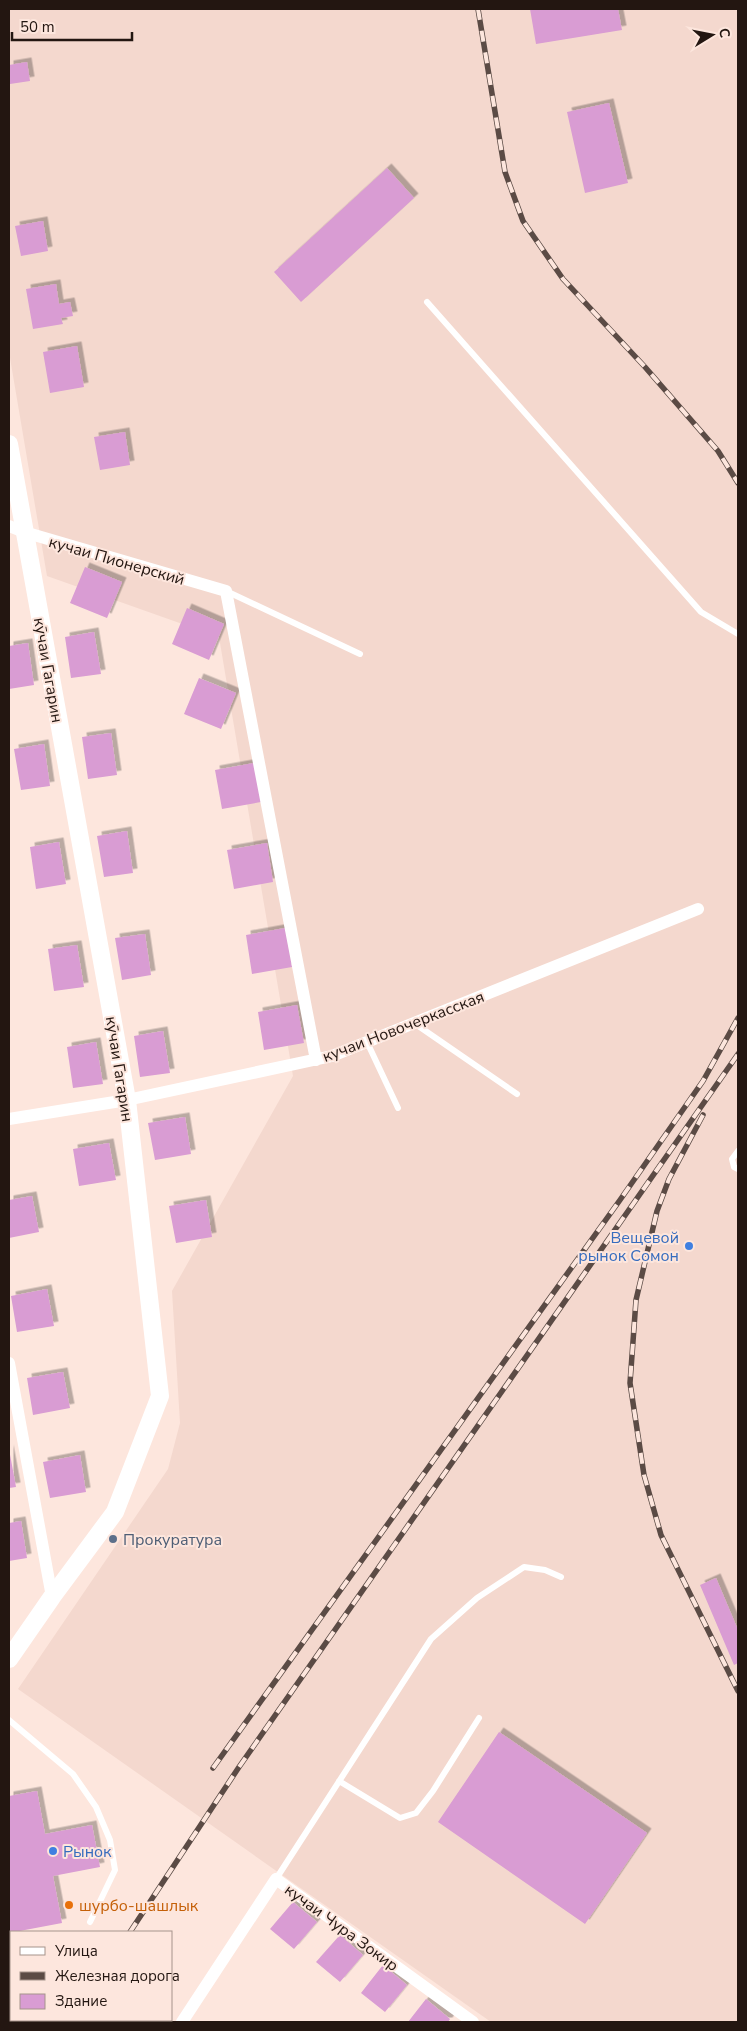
<svg xmlns="http://www.w3.org/2000/svg" width="747" height="2031" font-family="'Nunito Sans',sans-serif">
  <style>
    .built { fill: #f4d8ce }
    .building { fill: #d99cd3; filter: url(#shadow) }
    .lines { fill: none; stroke-linecap: round; stroke-linejoin: round }
    .lane { stroke: #fff; stroke-width: 6 }
    .street { stroke: #fff; stroke-width: 12 }
    .secondary { stroke: #fff; stroke-width: 18 }
    .rail-casing { stroke: #5b4b45; stroke-width: 5.5 }
    .rail { stroke: #fde6dd; stroke-width: 4; stroke-dasharray: 11; stroke-linecap: butt }
    .shop-dot { fill: #3f7fe0; stroke: #fde6dd; stroke-width: 2 }
    .service-dot { fill: #5c6f8a; stroke: #fde6dd; stroke-width: 2 }
    .food-dot { fill: #e8710a; stroke: #fde6dd; stroke-width: 2 }
    .labels { text-anchor: middle; stroke-width: 4; stroke-linejoin: round; paint-order: stroke }
    .street-label { font-size: 16px; fill: #231611; stroke: #fde6dd }
    .shop-label { font-size: 16px; fill: #366cbe; stroke: #fde6dd; text-anchor: end }
    .service-label { font-size: 16px; fill: #4e5e75; stroke: #fde6dd; text-anchor: start }
    .food-label { font-size: 16px; fill: #c56008; stroke: #fde6dd; text-anchor: start }
  </style>
  <defs>
    <filter id="shadow"><feDropShadow dx="4.5" dy="-4.5" stdDeviation="0" flood-color="#0004"/></filter>
  </defs>
  <rect width="100%" height="100%" fill="#fde6dd"/>
  <path class="built" d="M 9,9 L 738,9 L 738,2022 L 491,2022 L 18,1689 L 168,1469 L 180,1423 L 172,1291 L 293,1076 L 219,637 L 47,576 L 9,352 Z"/>
  <path class="building" d="M 530,9 L 618,9 L 622,30 L 536,44 Z
    M 27,62 L 30,81 L 10,84 L 9,65 Z
    M 609,103 L 628,183 L 585,193 L 567,112 Z
    M 387,168 L 414,198 L 301,302 L 274,272 Z
    M 43,221 L 48,251 L 21,256 L 15,226 Z
    M 56,284 L 59,304 L 70,302 L 73,316 L 61,318 L 63,324 L 33,329 L 26,289 Z
    M 77,346 L 84,387 L 50,393 L 43,352 Z
    M 125,432 L 130,465 L 100,470 L 94,437 Z
    M 85,567 L 122,582 L 107,618 L 70,603 Z
    M 187,608 L 224,624 L 209,660 L 172,644 Z
    M 94,632 L 101,674 L 71,678 L 65,637 Z
    M 28,643 L 34,685 L 9,689 L 9,646 Z
    M 199,678 L 236,693 L 221,729 L 184,714 Z
    M 111,733 L 117,775 L 88,779 L 82,737 Z
    M 44,744 L 50,786 L 21,790 L 14,749 Z
    M 254,763 L 261,802 L 222,809 L 215,770 Z
    M 127,831 L 133,873 L 104,877 L 97,836 Z
    M 59,842 L 66,884 L 36,889 L 30,847 Z
    M 267,843 L 273,882 L 234,889 L 227,850 Z
    M 285,928 L 292,967 L 252,974 L 246,935 Z
    M 145,934 L 151,975 L 122,980 L 115,938 Z
    M 77,945 L 84,987 L 54,991 L 48,949 Z
    M 297,1005 L 304,1043 L 264,1050 L 258,1012 Z
    M 163,1031 L 170,1073 L 140,1077 L 134,1036 Z
    M 96,1042 L 103,1084 L 73,1088 L 67,1047 Z
    M 185,1117 L 191,1154 L 155,1160 L 148,1123 Z
    M 109,1143 L 116,1180 L 79,1186 L 73,1149 Z
    M 32,1196 L 39,1232 L 9,1238 L 9,1200 Z
    M 206,1200 L 212,1237 L 176,1243 L 169,1206 Z
    M 47,1289 L 54,1326 L 17,1332 L 11,1296 Z
    M 63,1372 L 70,1408 L 33,1415 L 27,1378 Z
    M 9,1449 L 16,1487 L 9,1488 Z
    M 80,1455 L 86,1492 L 50,1498 L 43,1462 Z
    M 21,1521 L 27,1558 L 9,1561 L 9,1523 Z
    M 716,1578 L 738,1630 L 738,1663 L 734,1665 L 700,1585 Z
    M 499,1732 L 647,1833 L 585,1924 L 438,1822 Z
    M 37,1791 L 45,1834 L 92,1825 L 100,1867 L 53,1876 L 62,1923 L 9,1933 L 9,1796 Z
    M 293,1902 L 317,1922 L 294,1949 L 270,1929 Z
    M 340,1935 L 363,1955 L 340,1982 L 316,1962 Z
    M 383,1965 L 407,1985 L 385,2012 L 361,1993 Z
    M 426,1999 L 450,2019 L 448,2022 L 408,2022 Z"/>
  <g class="lines">
    <path class="lane" d="M 427,302 L 701,612 L 738,634
      M 226,591 L 360,654
      M 414,1023 L 517,1094
      M 367,1042 L 398,1108
      M 738,1151 L 732,1159 L 734,1167 L 738,1169
      M 9,1720 L 73,1774 L 96,1807 L 110,1840 L 115,1870 L 90,1922
      M 339,1781 L 400,1818 L 416,1813 L 433,1791 L 479,1718
      M 276,1879 L 431,1639 L 477,1598 L 524,1567 L 545,1570 L 561,1577"/>
    <path class="street" d="M 9,526 L 24,532 L 226,591 L 316,1060
      M 9,1119 L 127,1100 L 332,1056 L 698,909
      M 9,1363 L 52,1597
      M 182,2022 L 276,1879 L 473,2022"/>
    <path class="secondary" d="M 9,444 L 127,1100 L 160,1396 L 115,1512 L 52,1597 L 9,1659"/>
    <defs>
      <path id="rail" d="M 478,9 L 505,172 L 523,221 L 563,279 L 645,367 L 718,451 L 738,483
        M 703,1115 L 669,1179 L 657,1211 L 636,1300 L 630,1383 L 644,1475 L 661,1535 L 738,1691
        M 213,1768 L 620,1200 L 703,1081 L 738,1018
        M 130,1932 L 239,1767 L 738,1054
        M 70,2022 L 72,2020"/>
    </defs>
    <use href="#rail" class="rail-casing"/>
    <use href="#rail" class="rail"/>
  </g>
  <g class="shop-dot">
    <circle cx="689" cy="1246" r="5"/>
    <circle cx="53" cy="1851" r="5"/>
  </g>
  <circle class="service-dot" cx="113" cy="1539" r="5"/>
  <circle class="food-dot" cx="69" cy="1905" r="5"/>
  <g class="labels">
    <g class="street-label">
      <text transform="translate(117 560) rotate(16)" y="6">кучаи Пионерский</text>
      <text transform="translate(49 670) rotate(80)" y="6">кӯчаи Гагарин</text>
      <text transform="translate(403 1026) rotate(-21)" y="6">кучаи Новочеркасская</text>
      <text transform="translate(120 1069) rotate(81)" y="6">кӯчаи Гагарин</text>
      <text transform="translate(342 1927) rotate(36)" y="6">кучаи Чура Зокир</text>
    </g>
    <g class="shop-label">
      <text x="679" y="1243">Вещевой<tspan x="679" dy="18">рынок Сомон</tspan></text>
      <text x="63" y="1857" text-anchor="start">Рынок</text>
    </g>
    <g class="service-label">
      <text x="123" y="1545">Прокуратура</text>
    </g>
    <g class="food-label">
      <text x="79" y="1911">шурбо-шашлык</text>
    </g>
  </g>
  <rect width="747" height="2031" fill="none" stroke="#231611" stroke-width="20"/>
  <rect x="10" y="1931" width="162" height="90" fill="#fde6dd" stroke="#a6938b"/>
  <rect x="20" y="1947" width="25" height="8" fill="#ffffff" stroke="#a6938b"/>
  <text x="55" y="1956" font-size="15" fill="#231611">Улица</text>
  <rect x="20" y="1972" width="25" height="8" fill="#5b4b45" stroke="#a6938b"/>
  <text x="55" y="1981" font-size="15" fill="#231611">Железная дорога</text>
  <rect x="20" y="1994" width="25" height="15" fill="#d99cd3" stroke="#a6938b"/>
  <text x="55" y="2006" font-size="15" fill="#231611">Здание</text>
  <g transform="translate(712 35) rotate(80)" stroke="#fde6dd" stroke-width="4" paint-order="stroke">
  <path d="M0-4L9 19L0 12L-9 19Z" fill="#231611"/>
  <text y="-8" font-size="14" font-weight="bold" text-anchor="middle" fill="#231611">С</text>
  </g>
  <path d="M12 32v8h120v-8" fill="none" stroke="#231611" stroke-width="2.5"/>
  <text x="20" y="32" font-size="15" fill="#231611" stroke="#fde6dd" stroke-width="4" paint-order="stroke">50 m</text>
</svg>
